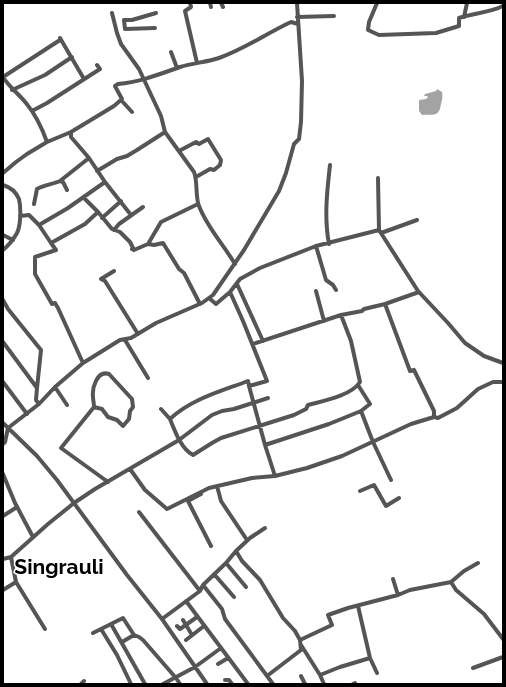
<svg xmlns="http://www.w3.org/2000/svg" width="506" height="687" font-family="Raleway,sans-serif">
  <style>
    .water { fill: #a3a3a3 }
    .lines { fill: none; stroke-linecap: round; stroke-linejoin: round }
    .minor { stroke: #555; stroke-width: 4 }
    .labels { text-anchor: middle; stroke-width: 3; stroke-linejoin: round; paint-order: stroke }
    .town-label { font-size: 21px; font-weight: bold; fill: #000; stroke: #fff }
  </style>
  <rect width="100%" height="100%" fill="#fff"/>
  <path class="water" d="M 437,89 L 442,92 C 443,96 442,100 441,104 C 439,118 433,114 422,115 L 419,111 L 419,100 L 426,99 L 428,97 L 427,96 L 424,96 L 425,94 L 436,91 Z"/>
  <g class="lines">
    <path class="minor" d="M 190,3 L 191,7 L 185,11 L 197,63
      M 210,3 L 211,7
      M 221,3 L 223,7
      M 377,3 L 369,22 L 368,30 L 379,35 L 436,33 L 459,26 L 459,18 C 473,13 489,13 503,6
      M 112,13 L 117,33 L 121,44 L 139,69 L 161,116 L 165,132 L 194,172 C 198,182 195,196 199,206 C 207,227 223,244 235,264
      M 297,17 L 334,16
      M 464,17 L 467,3
      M 155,28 L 125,29 L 124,20 L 132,20 L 156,13
      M 60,38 L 84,79
      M 171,52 L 177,68
      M 12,90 L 45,75 L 72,57
      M 121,100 L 132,112
      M 32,111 L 47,103 L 100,69 L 97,65
      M 71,132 L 71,137 L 89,158 L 105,182 L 131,215
      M 47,142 C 42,128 36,115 26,103 C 18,93 9,87 3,77 L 60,40
      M 179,151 L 196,142 L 199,144 L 208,139 L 221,160 L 220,165 L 214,170 L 210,169 L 196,177
      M 97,171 L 117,159 L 127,156 L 137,150 L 165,132
      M 3,173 L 16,162 L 27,154 L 47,142 L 71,132 L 114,106 L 122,99 L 116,88 L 115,86 L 118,84 C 140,82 160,74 180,67 C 193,63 207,62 219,58 C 245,49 267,33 291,22 L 298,24
      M 378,178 L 379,230 L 418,291 L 448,323 L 465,343 L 484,356 L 503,363
      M 60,181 L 89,158
      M 105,182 L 68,208 L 39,225 L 51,243 L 85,224 L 98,212 L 112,229 L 120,232 L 130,242 L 134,250
      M 3,185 C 10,187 16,192 19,199 C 21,208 21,225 17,233 C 13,240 9,245 3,250
      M 84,198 L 98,212
      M 34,204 L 37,189 C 44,185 53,184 60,181 L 63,182 L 67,190
      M 20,216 L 29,215 L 39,225
      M 102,218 L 121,201
      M 114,230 L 119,224 L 143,207
      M 381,233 L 417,220
      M 3,235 L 13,240
      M 51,243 L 56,250 L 35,257 L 35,274 L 52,304 L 55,303 L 58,308 L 83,363
      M 148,244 L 161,222 L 198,204
      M 329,244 C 324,218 327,191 330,165
      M 316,246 L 326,280 L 333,285 L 336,290
      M 132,249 L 134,250 L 148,244 L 154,245 L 163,243 L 179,269 L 184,273 L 200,304
      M 114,271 L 101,279 L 105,281 L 138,334
      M 237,284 L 263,341
      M 316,291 L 324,321
      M 230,292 L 243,321 L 267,381 L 249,386 L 248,381 C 222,391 191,399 170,419 C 175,431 181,449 193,455 L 212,443 L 221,438 L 294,415 L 306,409 L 308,405 C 323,401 351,396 360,382 L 351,341 L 341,315
      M 209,298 L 216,304 L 230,292 L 240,279 L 260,268 L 316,246 L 379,230
      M 3,300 L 8,309 L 41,350 L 37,388
      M 125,340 L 148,378
      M 3,342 L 37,388 L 36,400 L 39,404
      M 253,344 L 341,315 L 362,311 L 364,309 L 385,304
      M 3,382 L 27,414
      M 358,385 L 370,404 L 361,411
      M 249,386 L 265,445 L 275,476
      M 55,387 L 67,405
      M 94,407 C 94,403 93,400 93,397 C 92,388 97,370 109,374 L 132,399 L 133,407 L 130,411 L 129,419 L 123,426 L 117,420 L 108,417 L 102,409 L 94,407 L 61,448 L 108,482
      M 161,409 L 170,419
      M 434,417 L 438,418 L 457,408 L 478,389 L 493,382 L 503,382
      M 3,423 L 37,456 L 57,480 L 127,575 L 162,619 L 207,684
      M 3,444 L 5,442 L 8,428 L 39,404 L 55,387 L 83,363 L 120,340 L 131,338 L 156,323 L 202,303 L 213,295 L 244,250 L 279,191 L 286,173 L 294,144 L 299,139 L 301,122 L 302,81 L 297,3
      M 265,445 L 329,424 L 361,411 L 373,442 L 391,480
      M 130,469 L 145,490 L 167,509 L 209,488 L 252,478 L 275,476 L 307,468 L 342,456 L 411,424 L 434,417 L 434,411 L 414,370 L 410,371 L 385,304 L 419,292
      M 3,474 L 15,503 L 33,537
      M 217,486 L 221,501 L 247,540
      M 360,491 L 374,485 L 386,506 L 399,498
      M 201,494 L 188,501 L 211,546
      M 139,512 L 200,591
      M 3,516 L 17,507
      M 236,551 L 242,561 L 260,580 L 283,618 L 295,631 L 300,640 L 301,650 L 267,676
      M 11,557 L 16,582 L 45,629
      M 3,559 L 11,557 L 48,524 L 74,503 L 95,489 L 179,440 L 212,415 L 222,411 L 234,409 L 268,398
      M 226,563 L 246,587
      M 214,574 L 234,597
      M 393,579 L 398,595
      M 451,582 L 464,571 L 478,563
      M 203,585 L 222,609 L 225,619 L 273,684
      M 3,590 L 16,582
      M 186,601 L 248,684
      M 358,606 L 370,658 L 377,673
      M 162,619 L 200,591 L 203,585 L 226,563 L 236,551 L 250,538 L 265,528
      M 183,620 L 192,635
      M 111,624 L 145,684
      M 177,626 L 180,629 L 197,617
      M 101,629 L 117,655 L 131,684
      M 93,633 L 123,618 L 134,635 L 139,637 L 143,640 L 176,678 L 180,684
      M 186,640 L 204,626
      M 300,640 L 332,625 L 328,615 L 348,608 L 398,595 L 410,590 L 451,582 L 456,590 L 484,614 L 503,639
      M 122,642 L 134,635
      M 301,645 L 320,675
      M 218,664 L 228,658
      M 473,668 L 503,657
      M 301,676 L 305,684
      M 225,680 L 229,680 L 232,684
      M 81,684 L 84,681
      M 163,684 L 195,667 L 221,648
      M 324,684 L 320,675 L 340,667 L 370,658
      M 353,684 L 355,683"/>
  </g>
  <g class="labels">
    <g class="town-label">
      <text x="59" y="574">Singrauli</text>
    </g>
  </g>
  <rect width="506" height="687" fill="none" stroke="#000000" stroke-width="8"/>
</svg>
